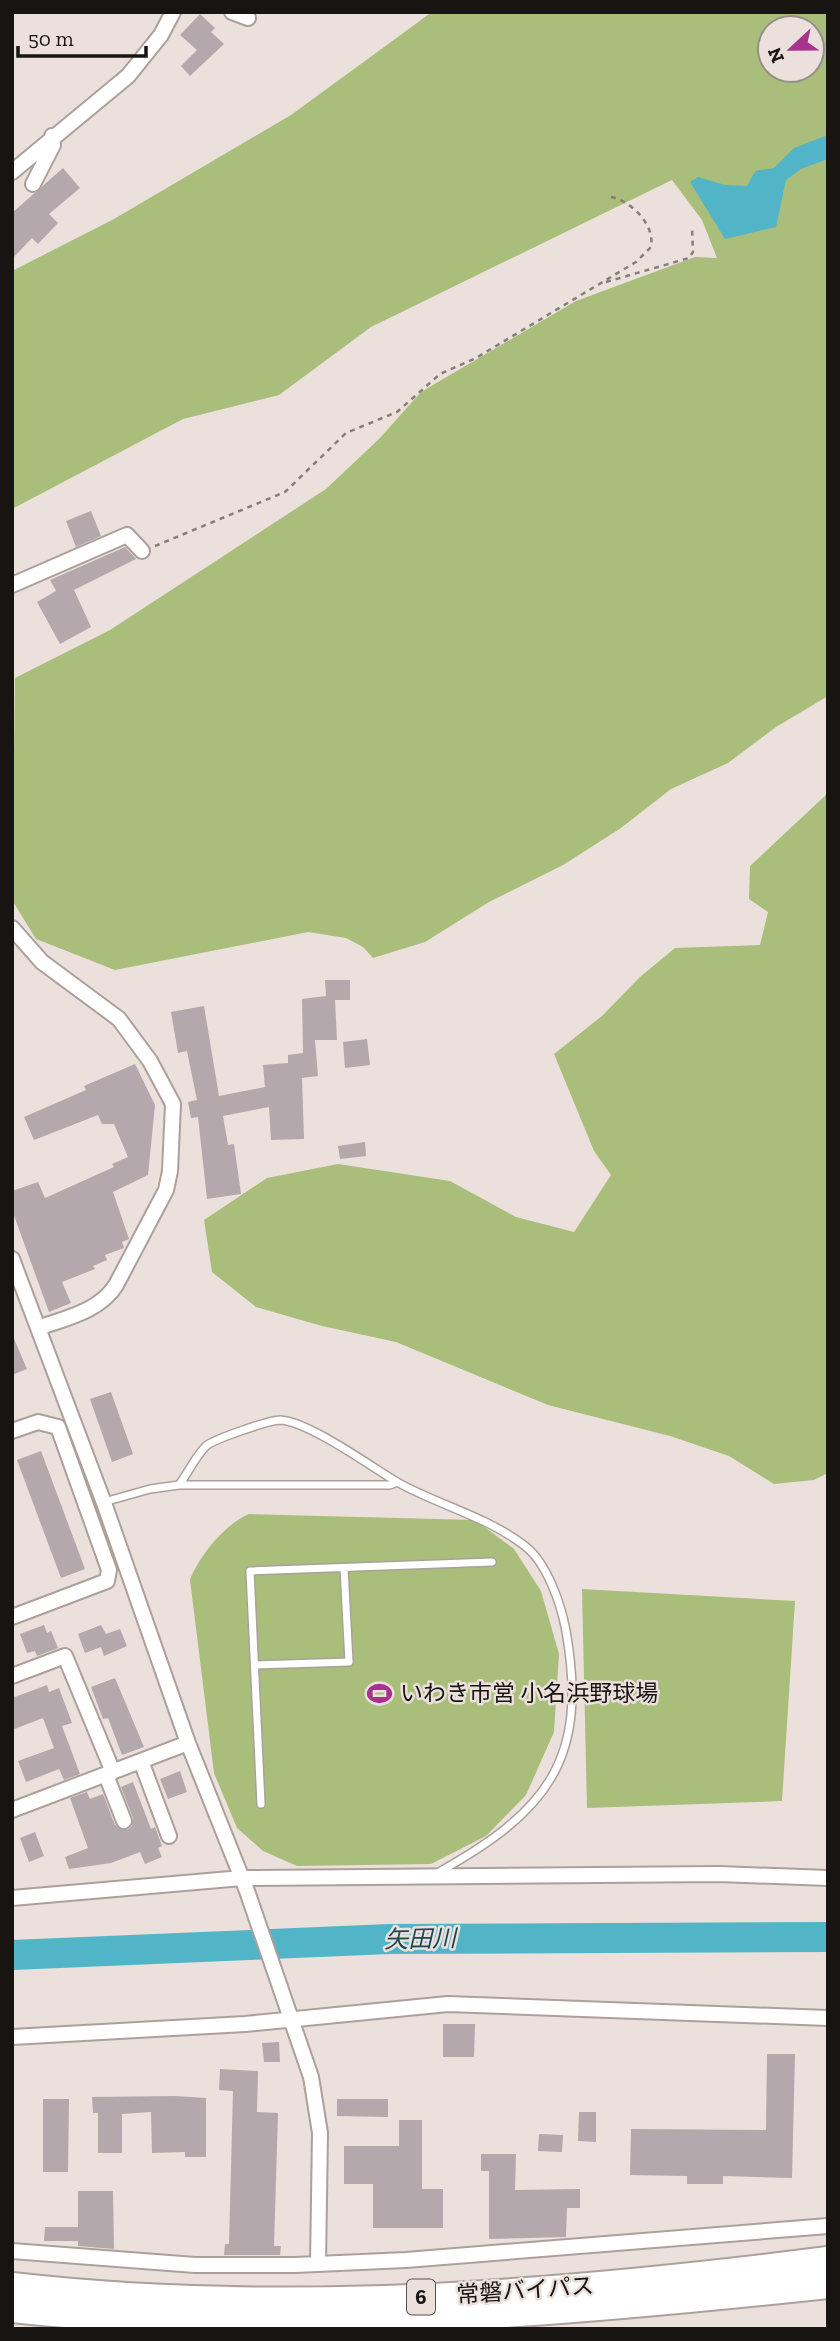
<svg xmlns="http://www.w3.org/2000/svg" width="840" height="2341" font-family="'Zilla Slab','Noto Sans JP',serif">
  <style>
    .green { fill: #a9be7a; fill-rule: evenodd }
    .water { fill: #52b5c7 }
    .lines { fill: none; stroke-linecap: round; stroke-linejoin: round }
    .river { stroke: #52b5c7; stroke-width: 30 }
    .building { fill: #b3a8ab }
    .lane-casing { stroke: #aba09c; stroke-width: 10 }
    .street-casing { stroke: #aba09c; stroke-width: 18 }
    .highway-casing { stroke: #aba09c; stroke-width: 30 }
    .path { stroke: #857e7a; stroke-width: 2.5; stroke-dasharray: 5 5; stroke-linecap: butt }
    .lane { stroke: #fff; stroke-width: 7 }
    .street { stroke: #fff; stroke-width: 14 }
    .highway { stroke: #fff; stroke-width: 26 }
    .labels { text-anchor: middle; stroke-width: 5; stroke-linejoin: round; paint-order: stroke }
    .shield { fill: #ebe0db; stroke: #57514e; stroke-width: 2 }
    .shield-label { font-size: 21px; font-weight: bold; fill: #171412 }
    .poi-label { font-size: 23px; fill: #171412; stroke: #ebe0db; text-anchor: start }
    .street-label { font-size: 23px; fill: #171412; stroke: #ebe0db }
    .water-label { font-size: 24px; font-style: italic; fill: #1b474f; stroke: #ebe0db }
  </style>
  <rect width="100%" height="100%" fill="#ebe0db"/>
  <path class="green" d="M 432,12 L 828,12 L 828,696 L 776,727 L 728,763 L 671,789 L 621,828 L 563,865 L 489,902 L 425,942 L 373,958 L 363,947 L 346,938 L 308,932 L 115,970 L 36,939 L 12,900 L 15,678 L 110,630 L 326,489 L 379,439 L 421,392 L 576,301 L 695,257 L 717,258 L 702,220 L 672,180 L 371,327 L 279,395 L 183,419 L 12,509 L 12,271 L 114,219 L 291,115 ZM 770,28 L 812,28 L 812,70 L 770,70 Z
    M 828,793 L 828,1473 L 814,1480 L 774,1484 L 729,1456 L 670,1436 L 548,1405 L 396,1342 L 322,1326 L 256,1307 L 212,1272 L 204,1220 L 267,1178 L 338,1164 L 450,1181 L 516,1217 L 574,1232 L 611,1175 L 594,1151 L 554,1054 L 602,1016 L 640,977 L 675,948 L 760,945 L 768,912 L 749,899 L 750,866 Z
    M 249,1514 L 475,1520 L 514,1549 L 541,1591 L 559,1654 L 554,1732 L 526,1795 L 486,1836 L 431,1864 L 297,1866 L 263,1851 L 237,1828 L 214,1773 L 190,1580 C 199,1556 225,1524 249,1514 Z
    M 582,1589 L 795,1601 L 782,1801 L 587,1808 Z"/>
  <path class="water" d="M 828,135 L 828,159 L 801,169 L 786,180 L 776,227 L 725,239 L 690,182 L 698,177 L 725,185 L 747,186 C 758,165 754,172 774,168 L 794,148 Z"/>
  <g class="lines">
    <path class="river" d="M 12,1955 L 389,1939 L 828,1937"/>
  </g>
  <path class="building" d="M 200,14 L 215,28 L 211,32 L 224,44 L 190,76 L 181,66 L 197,50 L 180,35 Z
    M 63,168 L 80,188 L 49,214 L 58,223 L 38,244 L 32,238 L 12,259 L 12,213 Z
    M 91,511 L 101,536 L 76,547 L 66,521 Z
    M 125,547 L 136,559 L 74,590 L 91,627 L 60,644 L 37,602 L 56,591 L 50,580 Z
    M 325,980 L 350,980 L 350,1000 L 335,1000 L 337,1040 L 315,1040 L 318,1076 L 302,1078 L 304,1139 L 271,1140 L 269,1107 L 223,1116 L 228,1145 L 234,1144 L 241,1194 L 207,1199 L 198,1117 L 191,1118 L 188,1102 L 197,1100 L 187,1051 L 178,1053 L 171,1012 L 204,1006 L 219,1096 L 265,1087 L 263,1065 L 288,1063 L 288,1055 L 303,1053 L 302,999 L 326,996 Z
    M 367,1039 L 370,1065 L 345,1068 L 343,1042 Z
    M 135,1064 L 155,1105 L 148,1175 L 113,1192 L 129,1239 L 122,1242 L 124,1248 L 105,1255 L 107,1260 L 93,1266 L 95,1269 L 62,1282 L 71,1303 L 49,1312 L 12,1210 L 12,1191 L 38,1182 L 45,1198 L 114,1167 L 112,1164 L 128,1157 L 114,1124 L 102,1124 L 98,1115 L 34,1140 L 24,1117 L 86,1090 L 84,1086 Z
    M 365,1142 L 366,1156 L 340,1159 L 338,1146 Z
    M 12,1334 L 27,1369 L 12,1375 Z
    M 111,1392 L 133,1454 L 112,1462 L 90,1399 Z
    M 41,1451 L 85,1569 L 61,1578 L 17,1460 Z
    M 44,1625 L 47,1633 L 51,1631 L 58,1648 L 37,1656 L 35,1651 L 27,1653 L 20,1634 Z
    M 101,1625 L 106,1634 L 120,1629 L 127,1646 L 104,1656 L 101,1647 L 85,1653 L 78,1634 Z
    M 115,1678 L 144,1747 L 122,1755 L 108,1718 L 103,1719 L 91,1687 Z
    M 47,1685 L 49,1692 L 59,1688 L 72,1723 L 62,1726 L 80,1774 L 64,1780 L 59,1769 L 26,1782 L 18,1761 L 54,1748 L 43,1718 L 12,1730 L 12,1698 Z
    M 180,1771 L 187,1792 L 168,1799 L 160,1779 Z
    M 133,1782 L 151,1829 L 155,1827 L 162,1846 L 158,1848 L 162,1857 L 145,1864 L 140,1852 L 111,1863 L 69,1869 L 65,1857 L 88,1848 L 70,1798 L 87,1792 L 90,1799 L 103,1794 L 115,1825 L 127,1830 L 132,1826 L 133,1818 L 121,1787 Z
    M 35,1832 L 44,1856 L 29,1862 L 20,1838 Z
    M 443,2024 L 475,2024 L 474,2057 L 443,2057 Z
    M 279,2042 L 280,2062 L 264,2062 L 262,2043 Z
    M 767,2054 L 795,2054 L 792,2178 L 723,2176 L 723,2184 L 687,2184 L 687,2176 L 630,2175 L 631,2129 L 766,2130 Z
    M 220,2069 L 258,2071 L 257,2112 L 278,2113 L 274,2246 L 281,2246 L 280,2255 L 224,2255 L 225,2244 L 229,2244 L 233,2091 L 219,2090 Z
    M 175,2096 L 206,2098 L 206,2157 L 185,2157 L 185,2152 L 152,2153 L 151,2112 L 122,2114 L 122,2153 L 98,2153 L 98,2113 L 93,2113 L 92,2097 Z
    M 43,2099 L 69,2099 L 68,2172 L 43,2172 Z
    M 337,2099 L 388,2099 L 388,2117 L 337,2116 Z
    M 579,2112 L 596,2112 L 596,2142 L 578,2141 Z
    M 399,2120 L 422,2120 L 422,2189 L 443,2189 L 443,2228 L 373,2228 L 373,2184 L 344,2184 L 344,2146 L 399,2146 Z
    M 539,2134 L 563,2135 L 562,2152 L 538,2151 Z
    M 481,2154 L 516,2154 L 515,2190 L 580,2189 L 580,2208 L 567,2208 L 566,2237 L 489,2239 L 489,2171 L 481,2171 Z
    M 78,2191 L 113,2191 L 114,2249 L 78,2246 L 78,2241 L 44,2241 L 45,2227 L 78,2227 Z"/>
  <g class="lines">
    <defs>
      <path id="lane" d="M 179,1485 C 188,1473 195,1457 206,1446 C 214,1439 270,1420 280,1420 C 308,1421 370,1466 397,1482 C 438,1505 488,1517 525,1546 C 547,1563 561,1604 566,1631 C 589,1760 547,1812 437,1873
        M 104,1502 L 150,1489 L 179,1485 L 390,1485 L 397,1482
        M 255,1665 L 349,1662 L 344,1568
        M 261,1804 L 250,1571 L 492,1562"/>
      <path id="street" d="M 232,12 L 248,18
        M 12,172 L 128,76 L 161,35 L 173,12
        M 33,184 L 53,145 L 52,136
        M 12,585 L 127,535 L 142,551
        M 12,928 L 42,962 L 119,1019 L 150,1061 L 173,1104 L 170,1171 L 166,1190 L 116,1285 C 100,1311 66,1318 38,1328
        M 12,1259 L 104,1503 L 188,1743 L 247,1891 L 311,2077 L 320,2133 L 318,2264
        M 12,1431 L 38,1422 L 58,1427 L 109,1570 L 107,1581 L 12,1617
        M 12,1676 L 65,1656 L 113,1772
        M 141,1761 L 169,1836
        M 106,1775 L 124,1821
        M 12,1810 L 188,1743
        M 12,1898 L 242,1878 L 719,1874 L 828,1878
        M 12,2037 L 245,2024 L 448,2004 L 828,2018
        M 12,2251 L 195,2265 L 295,2265 L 406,2260 L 828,2226"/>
      <path id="highway" d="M 12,2286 C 283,2317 558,2294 828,2260
        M 12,2309 C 284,2338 557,2314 828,2285"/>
    </defs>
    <use href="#lane" class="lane-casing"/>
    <use href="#street" class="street-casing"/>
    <use href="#highway" class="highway-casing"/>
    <path class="path" d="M 606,282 L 689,258 L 693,252 L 692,228
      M 155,546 L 285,492 L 346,433 L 397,412 L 440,374 L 476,358 L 636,262 L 651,247 C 655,224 631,201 611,197"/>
    <use href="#lane" class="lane"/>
    <use href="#street" class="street"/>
    <use href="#highway" class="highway"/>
  </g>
  <defs>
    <symbol id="stadium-bare" viewBox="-9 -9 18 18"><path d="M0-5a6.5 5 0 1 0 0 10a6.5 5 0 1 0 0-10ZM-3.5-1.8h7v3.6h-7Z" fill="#a7338d" stroke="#ebe0db" stroke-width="2.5" paint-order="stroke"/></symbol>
  </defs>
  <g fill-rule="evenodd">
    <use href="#stadium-bare" x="362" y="1676" width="35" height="35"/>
  </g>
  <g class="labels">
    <rect class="shield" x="407" y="2279.5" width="28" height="35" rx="5"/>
    <g class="shield-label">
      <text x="421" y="2304">6</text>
    </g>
    <g class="poi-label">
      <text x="400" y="1701">いわき市営 小名浜野球場</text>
    </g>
    <g class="street-label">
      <text transform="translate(525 2290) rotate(-4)" y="8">常磐バイパス</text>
    </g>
    <g class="water-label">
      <text transform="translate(420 1939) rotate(-1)" y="8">矢田川</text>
    </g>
  </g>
  <rect width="840" height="2341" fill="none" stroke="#171412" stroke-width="28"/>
  <g transform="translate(791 49) rotate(248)"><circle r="33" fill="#ebe0db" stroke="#968e8b" stroke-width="2"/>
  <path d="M0-5L12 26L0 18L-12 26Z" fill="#a7338d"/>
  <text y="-10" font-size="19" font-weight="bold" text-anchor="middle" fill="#171412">N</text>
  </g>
  <path d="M18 46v10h128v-10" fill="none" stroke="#171412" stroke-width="3.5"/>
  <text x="28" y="46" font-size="21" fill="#171412" stroke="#ebe0db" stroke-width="5" paint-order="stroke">50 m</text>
</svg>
